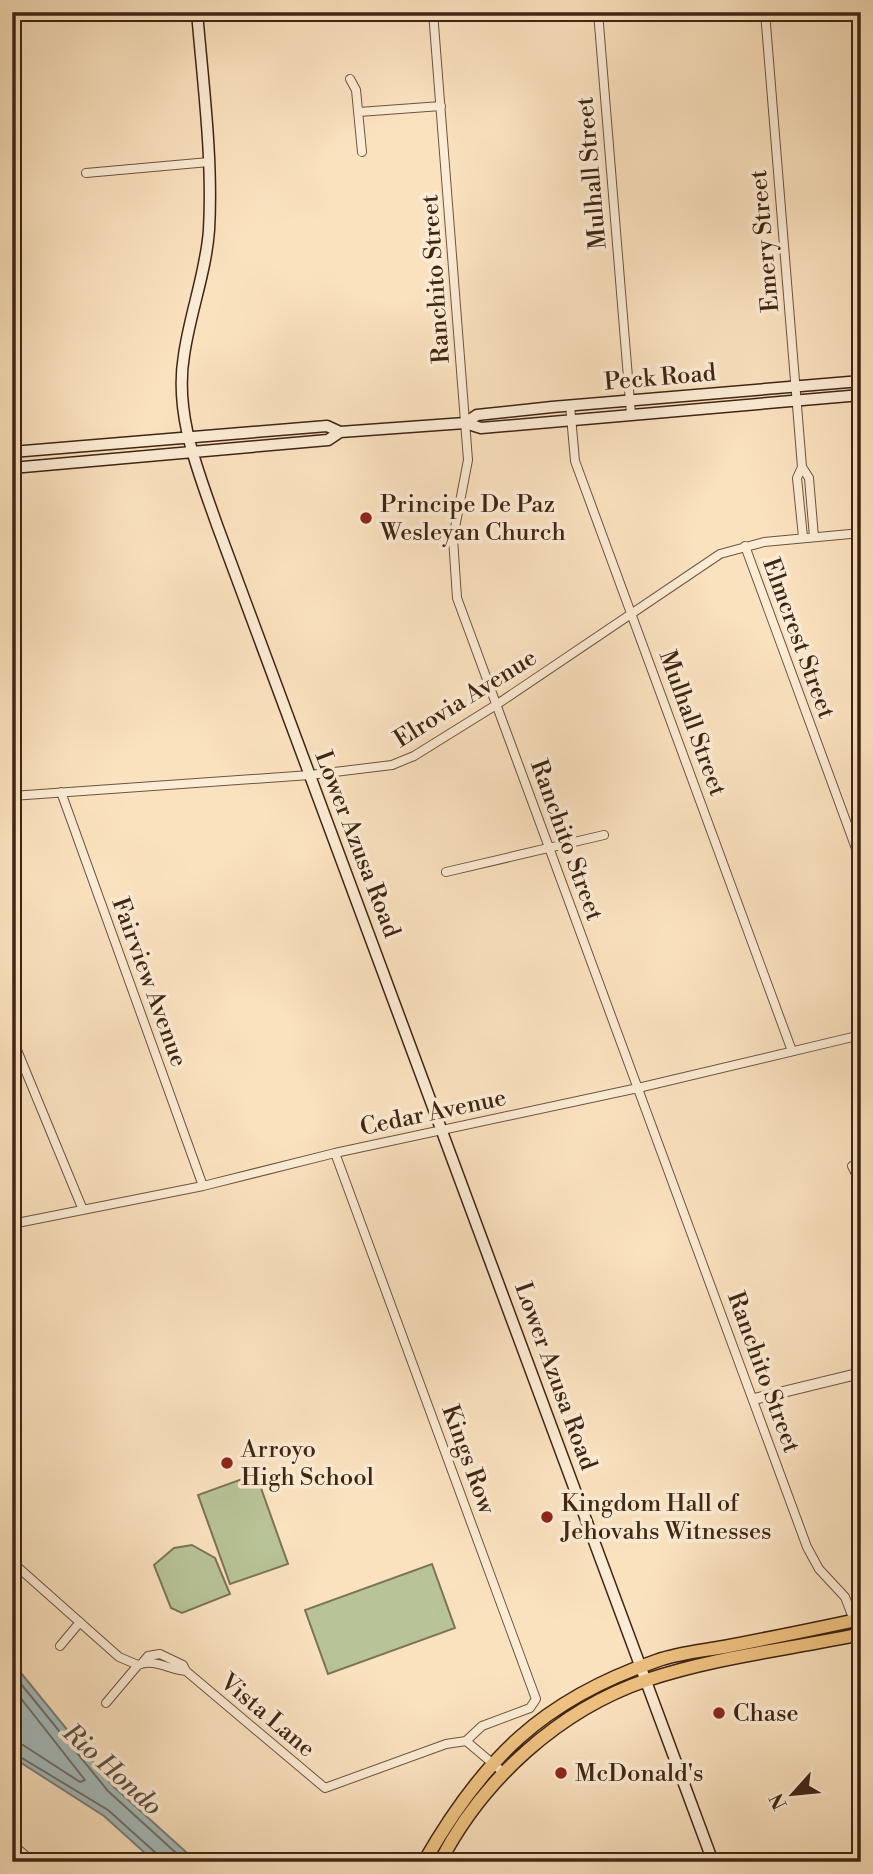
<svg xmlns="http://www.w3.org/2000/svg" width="873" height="1874" font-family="'Libre Bodoni',serif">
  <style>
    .green { fill: #b8c497; stroke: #7c7456; stroke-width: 2 }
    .water { fill: #a4bbbd; stroke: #7c7f79; stroke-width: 2 }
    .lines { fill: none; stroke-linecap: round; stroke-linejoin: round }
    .shore { stroke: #727068; stroke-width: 2 }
    .minor-casing { stroke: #6e543f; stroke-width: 10 }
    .tertiary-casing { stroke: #6e543f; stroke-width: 12 }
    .secondary-casing { stroke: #3f2514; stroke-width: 13 }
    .primary-casing { stroke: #3f2514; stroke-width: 15 }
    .minor { stroke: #fcecd5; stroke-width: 8 }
    .tertiary { stroke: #fcecd5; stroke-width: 10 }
    .secondary { stroke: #fcecd5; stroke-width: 10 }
    .primary { stroke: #eec180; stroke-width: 12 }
    .poi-dot { fill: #8f2418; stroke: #fcecd5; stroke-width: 2.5 }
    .labels { text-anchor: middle; stroke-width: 7; stroke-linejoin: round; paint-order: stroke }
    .street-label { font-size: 24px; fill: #3f2514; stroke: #fcecd5 }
    .poi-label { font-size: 24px; fill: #3f2514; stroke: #fcecd5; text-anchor: start }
    .water-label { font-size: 26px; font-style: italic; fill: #5d5247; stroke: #fcecd5 }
  </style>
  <rect width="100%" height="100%" fill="#fbe2bf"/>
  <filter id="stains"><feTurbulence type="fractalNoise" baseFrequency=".00286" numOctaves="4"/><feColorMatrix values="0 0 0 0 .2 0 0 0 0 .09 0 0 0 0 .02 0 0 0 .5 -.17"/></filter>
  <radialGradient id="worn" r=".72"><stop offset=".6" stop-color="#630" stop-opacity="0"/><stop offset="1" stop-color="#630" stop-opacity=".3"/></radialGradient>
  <path class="green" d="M 256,1474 L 288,1564 L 230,1584 L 198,1495 Z
    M 192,1545 L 215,1558 L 230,1594 L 182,1613 L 171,1608 L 154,1565 L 174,1548 Z
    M 432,1564 L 455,1628 L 328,1674 L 305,1610 Z"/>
  <path class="water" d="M 12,1662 L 113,1786 L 197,1862 L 155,1862 L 104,1816 L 12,1757 Z"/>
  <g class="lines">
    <path class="shore" d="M 12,1673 L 108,1791 L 186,1862
      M 12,1687 L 85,1780 L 80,1782 L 23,1745 L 12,1743
      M 12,1752 L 108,1810 L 157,1854 L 159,1862"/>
    <defs>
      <path id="minor" d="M 433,12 L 468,460 L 453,538 L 457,598 L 807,1547 L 819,1569 L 845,1597 L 855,1623
        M 598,12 L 631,414
        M 765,12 L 802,467 L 797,478 L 803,537
        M 350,79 L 356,90 L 362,152
        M 359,112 L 441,106
        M 86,173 L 209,162
        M 570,405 L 575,461 L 792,1051
        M 802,467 L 809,478 L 814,537
        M 745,546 L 861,862
        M 61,792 L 203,1186
        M 12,796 L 310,775 L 392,765 L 414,756 L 496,705 L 720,554 L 764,542 L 861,533
        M 446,872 L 604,835
        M 12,1038 L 83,1210
        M 335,1153 L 536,1699 L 530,1708 L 482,1726 L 466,1741
        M 852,1166 L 861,1184
        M 12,1224 L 203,1186 L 335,1153 L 638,1088 L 861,1035
        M 12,1562 L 119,1657 L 138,1665 C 154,1658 170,1670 186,1671
        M 60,1646 L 80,1622
        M 143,1662 L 148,1656 L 160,1654 L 183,1665 L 186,1671 L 325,1788 L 446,1744 L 466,1741 L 504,1773
        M 106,1703 L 138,1665
        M 12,1844 L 32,1861"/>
      <path id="tertiary" d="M 754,1399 L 861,1373"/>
      <path id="secondary" d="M 197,12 C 203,84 213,158 209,230 C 206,272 190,313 184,355 C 174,415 198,470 217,525 L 713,1862
        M 465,423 L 477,415 L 552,407 L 861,381
        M 12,452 L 327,426 L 340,432 L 465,423 L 481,428 L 861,395
        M 12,468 L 328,440 L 340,432"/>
      <path id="primary" d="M 424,1862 C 483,1759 542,1700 656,1661 C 678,1653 702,1651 724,1647 C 770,1638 815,1629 861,1619
        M 440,1862 C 483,1779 559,1710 647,1680 C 715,1657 791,1649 861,1634"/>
    </defs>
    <use href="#minor" class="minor-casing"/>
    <use href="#tertiary" class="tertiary-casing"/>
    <use href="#secondary" class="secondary-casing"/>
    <use href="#primary" class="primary-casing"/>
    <use href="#minor" class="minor"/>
    <use href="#tertiary" class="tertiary"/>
    <use href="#secondary" class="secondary"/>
    <use href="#primary" class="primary"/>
  </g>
  <g class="poi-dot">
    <circle cx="366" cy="518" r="7"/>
    <circle cx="227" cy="1463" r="7"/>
    <circle cx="547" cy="1517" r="7"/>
    <circle cx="719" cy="1713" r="7"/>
    <circle cx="561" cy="1773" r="7"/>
  </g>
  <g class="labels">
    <g class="street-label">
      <text transform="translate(591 173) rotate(-95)" y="8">Mulhall Street</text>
      <text transform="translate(764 241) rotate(-95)" y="8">Emery Street</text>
      <text transform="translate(435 279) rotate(-94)" y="8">Ranchito Street</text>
      <text transform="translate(660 377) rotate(-5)" y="8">Peck Road</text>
      <text transform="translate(799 638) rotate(70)" y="8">Elmcrest Street</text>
      <text transform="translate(465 698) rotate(-32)" y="8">Elrovia Avenue</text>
      <text transform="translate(693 723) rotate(70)" y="8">Mulhall Street</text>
      <text transform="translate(567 840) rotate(70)" y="8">Ranchito Street</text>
      <text transform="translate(358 844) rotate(69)" y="8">Lower Azusa Road</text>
      <text transform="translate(150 982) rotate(70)" y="8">Fairview Avenue</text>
      <text transform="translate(433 1112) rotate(-12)" y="8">Cedar Avenue</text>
      <text transform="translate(764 1372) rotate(70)" y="8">Ranchito Street</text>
      <text transform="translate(556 1376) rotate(70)" y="8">Lower Azusa Road</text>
      <text transform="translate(469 1459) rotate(70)" y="8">Kings Row</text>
      <text transform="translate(268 1715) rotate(40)" y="8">Vista Lane</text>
    </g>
    <g class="poi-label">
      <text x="380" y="512">Principe De Paz<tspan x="380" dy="28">Wesleyan Church</tspan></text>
      <text x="241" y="1457">Arroyo<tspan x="241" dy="28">High School</tspan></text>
      <text x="561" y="1511">Kingdom Hall of<tspan x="561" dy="28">Jehovahs Witnesses</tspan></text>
      <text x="733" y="1721">Chase</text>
      <text x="575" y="1781">McDonald's</text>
    </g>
    <g class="water-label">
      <text transform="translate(113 1769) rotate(42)" y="9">Rio Hondo</text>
    </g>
  </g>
  <rect width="873" height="1874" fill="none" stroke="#fbe2bf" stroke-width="42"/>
  <rect x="14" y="14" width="845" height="1846" fill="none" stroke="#3f2514" stroke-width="3.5"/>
  <rect x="21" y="21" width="831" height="1832" fill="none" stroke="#3f2514" stroke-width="2"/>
  <g transform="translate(793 1794) rotate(243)" stroke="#fcecd5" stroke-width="5" paint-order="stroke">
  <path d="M0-5L12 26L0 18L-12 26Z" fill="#3f2514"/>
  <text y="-10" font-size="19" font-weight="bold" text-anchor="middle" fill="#3f2514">N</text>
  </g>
  <rect width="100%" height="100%" filter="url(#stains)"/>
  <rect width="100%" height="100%" fill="url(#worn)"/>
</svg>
